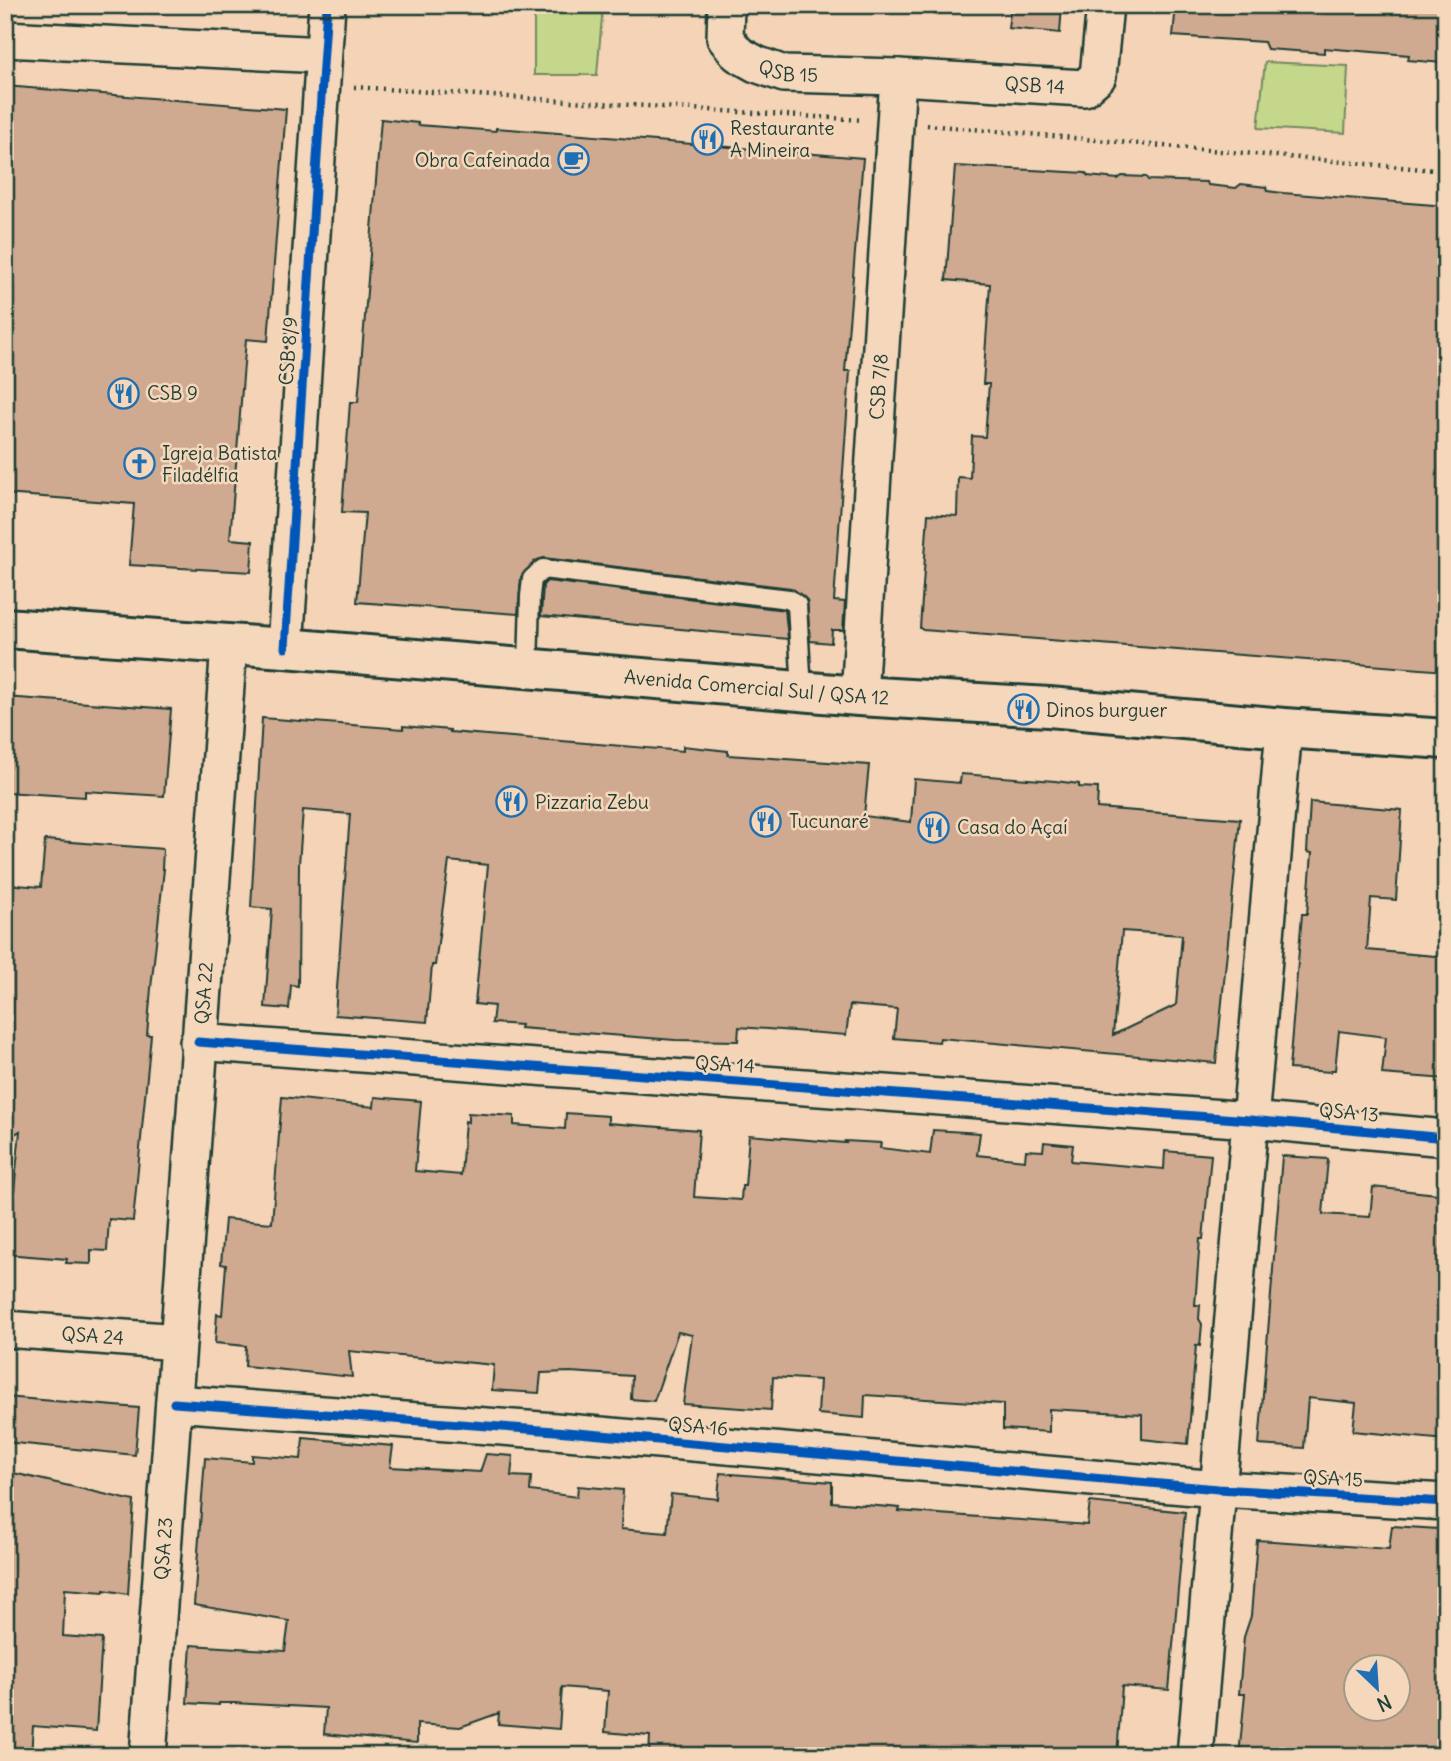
<svg xmlns="http://www.w3.org/2000/svg" width="1451" height="1761" font-family="Delius,sans-serif">
  <style>
    .green { fill: #c5d78b; stroke: #728a60; stroke-width: 2 }
    .building { fill: #d0aa90; stroke: #1f3d34; stroke-width: 2; fill-rule: evenodd }
    .lines { fill: none; stroke-linecap: round; stroke-linejoin: round }
    .lane-casing { stroke: #1f3d34; stroke-width: 23 }
    .street-casing { stroke: #1f3d34; stroke-width: 40 }
    .secondary-casing { stroke: #1f3d34; stroke-width: 44 }
    .path { stroke: #1f3d34; stroke-width: 4.5; stroke-dasharray: 2 5; stroke-linecap: butt }
    .lane { stroke: #f5d8bb; stroke-width: 18 }
    .street { stroke: #f5d8bb; stroke-width: 35 }
    .secondary { stroke: #f5d8bb; stroke-width: 38 }
    .cycleway-casing { stroke: #f5d8bb; stroke-width: 13 }
    .cycleway { stroke: #0057b8; stroke-width: 9 }
    .labels { text-anchor: middle; stroke-width: 5; stroke-linejoin: round; paint-order: stroke }
    .street-label { font-size: 19px; fill: #1f3d34; stroke: #f5d8bb }
    .poi-label { font-size: 19px; fill: #1f3d34; stroke: #f5d8bb; text-anchor: start }
  </style>
  <rect width="100%" height="100%" fill="#f4d3b6"/>
  <filter id="ink" filterUnits="userSpaceOnUse"><feTurbulence type="fractalNoise" baseFrequency=".0143" numOctaves="2"/><feDisplacementMap in="SourceGraphic" scale="14" xChannelSelector="R" yChannelSelector="G"/><feConvolveMatrix kernelMatrix="1 2 1 2 8 2 1 2 1" color-interpolation-filters="sRGB"/></filter>
  <g filter="url(#ink)">
    <path class="green" d="M 534,5 L 603,5 L 597,75 L 534,75 Z
      M 1265,62 L 1348,66 L 1345,133 L 1258,128 Z"/>
    <path class="building" d="M 1011,5 L 1062,5 L 1060,33 L 1008,28 Z
      M 1176,5 L 1446,5 L 1443,63 L 1408,60 L 1409,55 L 1324,48 L 1324,53 L 1267,49 L 1264,42 L 1173,36 Z
      M 5,86 L 286,109 L 268,341 L 246,339 L 230,539 L 253,541 L 251,572 L 129,565 L 134,504 L 5,494 Z
      M 381,119 L 418,123 L 418,125 L 496,131 L 496,128 L 863,158 L 845,371 L 850,371 L 834,601 L 845,602 L 843,630 L 832,630 L 831,643 L 810,641 L 807,600 L 791,588 L 544,558 L 535,561 L 521,577 L 518,614 L 357,602 L 365,513 L 342,512 L 350,402 L 358,402 Z
      M 955,166 L 1086,173 L 1088,176 L 1118,179 L 1122,176 L 1146,177 L 1148,180 L 1207,182 L 1208,185 L 1236,188 L 1241,184 L 1266,187 L 1267,191 L 1283,193 L 1446,206 L 1446,671 L 923,630 L 920,628 L 928,514 L 957,516 L 958,477 L 970,478 L 972,436 L 985,437 L 989,384 L 983,384 L 990,284 L 946,280 Z
      M 547,581 L 785,610 L 788,639 L 541,616 L 543,585 Z
      M 5,697 L 171,709 L 164,796 L 85,791 L 85,797 L 5,792 Z
      M 262,718 L 403,729 L 403,726 L 450,730 L 450,732 L 683,751 L 683,746 L 728,751 L 728,755 L 869,765 L 864,816 L 911,822 L 914,779 L 960,783 L 961,774 L 1055,781 L 1079,784 L 1079,787 L 1098,788 L 1097,808 L 1240,819 L 1216,1063 L 940,1038 L 939,1042 L 894,1038 L 897,1009 L 850,1005 L 846,1035 L 739,1027 L 738,1041 L 675,1040 L 520,1028 L 521,1025 L 492,1023 L 494,1006 L 475,1004 L 488,865 L 449,861 L 435,965 L 432,965 L 427,1022 L 335,1015 L 350,814 L 303,810 L 299,864 L 298,986 L 291,985 L 289,1009 L 265,1007 L 272,909 L 251,907 ZM 1122,931 L 1182,935 L 1176,1005 L 1113,1035 Z
      M 1310,802 L 1402,810 L 1396,900 L 1371,898 L 1367,950 L 1446,957 L 1446,1079 L 1382,1074 L 1386,1037 L 1339,1031 L 1335,1070 L 1331,1070 L 1331,1072 L 1289,1069 L 1302,914 L 1307,914 L 1312,853 L 1307,852 Z
      M 45,840 L 163,849 L 162,869 L 164,869 L 151,988 L 147,1035 L 151,1035 L 133,1221 L 109,1219 L 107,1251 L 91,1250 L 91,1264 L 66,1263 L 67,1259 L 5,1254 L 5,1210 L 12,1211 L 20,1131 L 5,1140 L 5,884 L 41,887 Z
      M 282,1097 L 374,1107 L 375,1097 L 421,1101 L 415,1171 L 461,1175 L 465,1121 L 468,1122 L 468,1113 L 514,1116 L 514,1125 L 565,1129 L 566,1113 L 608,1116 L 608,1123 L 699,1130 L 694,1197 L 741,1200 L 742,1186 L 745,1186 L 749,1135 L 846,1143 L 845,1141 L 881,1143 L 880,1148 L 930,1154 L 933,1130 L 980,1133 L 977,1155 L 1025,1160 L 1026,1150 L 1043,1151 L 1044,1142 L 1073,1145 L 1071,1161 L 1164,1169 L 1165,1151 L 1211,1155 L 1203,1239 L 1200,1239 L 1195,1305 L 1200,1305 L 1199,1319 L 1202,1324 L 1200,1346 L 1196,1345 L 1188,1444 L 1142,1439 L 1142,1414 L 1049,1409 L 1049,1432 L 1003,1429 L 1003,1404 L 865,1395 L 864,1418 L 818,1414 L 820,1380 L 773,1377 L 771,1410 L 683,1404 L 692,1335 L 678,1332 L 654,1401 L 631,1399 L 632,1376 L 570,1372 L 541,1373 L 539,1393 L 492,1390 L 494,1365 L 349,1351 L 352,1377 L 245,1366 L 246,1346 L 215,1343 L 217,1314 L 222,1315 L 226,1265 L 221,1264 L 225,1219 L 272,1223 Z
      M 1282,1156 L 1328,1159 L 1323,1214 L 1370,1217 L 1373,1187 L 1446,1195 L 1446,1440 L 1353,1431 L 1356,1403 L 1308,1398 L 1304,1448 L 1259,1445 Z
      M 5,1397 L 139,1408 L 135,1455 L 5,1442 Z
      M 303,1438 L 393,1446 L 390,1467 L 480,1472 L 486,1454 L 513,1456 L 511,1476 L 531,1477 L 530,1491 L 577,1497 L 578,1486 L 623,1490 L 621,1529 L 667,1533 L 671,1494 L 718,1499 L 720,1473 L 832,1482 L 832,1502 L 900,1508 L 899,1511 L 1087,1525 L 1090,1502 L 1185,1512 L 1169,1690 L 1122,1686 L 1117,1756 L 649,1756 L 650,1736 L 605,1732 L 608,1691 L 562,1687 L 559,1729 L 498,1724 L 499,1713 L 460,1727 L 417,1724 L 417,1743 L 324,1734 L 326,1708 L 234,1703 L 219,1703 L 219,1705 L 187,1703 L 191,1645 L 285,1651 L 289,1621 L 194,1605 L 205,1458 L 252,1462 L 252,1455 L 301,1459 Z
      M 5,1471 L 134,1501 L 128,1594 L 104,1590 L 104,1592 L 65,1589 L 63,1636 L 102,1639 L 96,1731 L 33,1726 L 31,1756 L 5,1756 Z
      M 1392,1526 L 1438,1529 L 1438,1538 L 1446,1539 L 1446,1756 L 1239,1756 L 1245,1694 L 1239,1694 L 1244,1637 L 1251,1616 L 1257,1540 L 1389,1549 ZM 1356,1667 L 1398,1667 L 1398,1709 L 1356,1709 Z"/>
    <g class="lines">
      <defs>
        <path id="lane" d="M 528,668 L 530,596 L 532,579 L 543,569 L 789,599 L 797,605 L 802,691"/>
        <g id="street">
          <path id="s1" d="M 726,5 L 725,38 L 738,54 L 756,64 L 784,74 L 898,77 L 1084,88 L 1098,76 L 1105,5"/>
          <path d="M 5,39 L 323,55"/>
          <path d="M 285,648 L 327,5"/>
          <path id="s2" d="M 859,696 L 898,77"/>
          <path d="M 198,1042 L 1250,1120 L 1446,1138"/>
          <path id="s3" d="M 5,1329 L 178,1342"/>
          <path d="M 174,1403 L 555,1431 L 1218,1489 L 1446,1502"/>
          <path id="s4" d="M 148,1756 L 229,645"/>
          <path d="M 1195,1756 L 1284,728"/>
        </g>
        <g id="secondary">
          <path id="s5" d="M 5,628 L 285,648 L 859,696 L 1049,707 L 1284,728 L 1446,739"/>
        </g>
      </defs>
      <use href="#lane" class="lane-casing"/>
      <use href="#street" class="street-casing"/>
      <use href="#secondary" class="secondary-casing"/>
      <path class="path" d="M 354,87 L 863,120
        M 927,125 L 1446,171"/>
      <use href="#lane" class="lane"/>
      <use href="#street" class="street"/>
      <use href="#secondary" class="secondary"/>
      <defs>
        <path id="cycleway" d="M 285,648 L 327,5
          M 198,1042 L 1250,1120 L 1446,1138
          M 174,1403 L 555,1431 L 1218,1489 L 1446,1502"/>
      </defs>
      <use href="#cycleway" class="cycleway-casing"/>
      <use href="#cycleway" class="cycleway"/>
    </g>
  </g>
  <defs>
    <symbol id="restaurant-ring" viewBox="-11 -11 22 22"><circle r="9.5" fill="#f5d8bb" stroke="#1f6fb2" stroke-width="1.5"/><path d="M-5-6h1v4h1v-4h1v4h1v-4h1v5L-1.5 .5V6h-2V.5L-5-1ZM5-6V6H3V1.5H1.5Q1.5-4 5-6Z" fill="#1f6fb2"/></symbol>
    <symbol id="cafe-ring" viewBox="-11 -11 22 22"><circle r="9.5" fill="#f5d8bb" stroke="#1f6fb2" stroke-width="1.5"/><path d="M-5.5-4.5H6V0H3Q3 3.5 0 3.5H-2.5Q-5.5 3.5-5.5 0ZM3-3.2v2h1.7v-2ZM-6 4.5H4V6H-6Z" fill="#1f6fb2"/></symbol>
    <symbol id="church-ring" viewBox="-11 -11 22 22"><circle r="9.5" fill="#f5d8bb" stroke="#1f6fb2" stroke-width="1.5"/><path d="M-1.2-6h2.4v3.5h3.3v2.4h-3.3V6h-2.4V-.1h-3.3v-2.4h3.3Z" fill="#1f6fb2"/></symbol>
  </defs>
  <g fill-rule="evenodd">
    <use href="#restaurant-ring" x="690" y="122" width="35" height="35"/>
    <use href="#cafe-ring" x="556" y="142" width="35" height="35"/>
    <use href="#restaurant-ring" x="106" y="376" width="35" height="35"/>
    <use href="#church-ring" x="122" y="446" width="35" height="35"/>
    <use href="#restaurant-ring" x="1006" y="692" width="35" height="35"/>
    <use href="#restaurant-ring" x="494" y="784" width="35" height="35"/>
    <use href="#restaurant-ring" x="748" y="804" width="35" height="35"/>
    <use href="#restaurant-ring" x="916" y="810" width="35" height="35"/>
  </g>
  <g class="labels">
    <g class="street-label">
      <text dy="7" stroke="none"><textPath href="#s1" startOffset="108">QSB 15</textPath></text>
      <text dy="7" stroke="none"><textPath href="#s1" startOffset="355">QSB 14</textPath></text>
      <text transform="translate(288 351) rotate(-86)" y="7">CSB 8/9</text>
      <text dy="7" stroke="none"><textPath href="#s2" startOffset="310">CSB 7/8</textPath></text>
      <text dy="7" stroke="none"><textPath href="#s5" startOffset="754">Avenida Comercial Sul / QSA 12</textPath></text>
      <text dy="7" stroke="none"><textPath href="#s4" startOffset="765">QSA 22</textPath></text>
      <text transform="translate(725 1064) rotate(4)" y="7">QSA 14</text>
      <text transform="translate(1349 1112) rotate(5)" y="7">QSA 13</text>
      <text dy="7" stroke="none"><textPath href="#s3" startOffset="88">QSA 24</textPath></text>
      <text transform="translate(698 1426) rotate(5)" y="7">QSA 16</text>
      <text transform="translate(1333 1478) rotate(3)" y="7">QSA 15</text>
      <text dy="7" stroke="none"><textPath href="#s4" startOffset="208">QSA 23</textPath></text>
    </g>
    <g class="poi-label">
      <text x="730" y="135">Restaurante<tspan x="730" dy="22">A Mineira</tspan></text>
      <text x="550" y="167" text-anchor="end">Obra Cafeinada</text>
      <text x="147" y="400">CSB 9</text>
      <text x="162" y="460">Igreja Batista<tspan x="162" dy="22">Filadélfia</tspan></text>
      <text x="1046" y="717">Dinos burguer</text>
      <text x="535" y="809">Pizzaria Zebu</text>
      <text x="789" y="828">Tucunaré</text>
      <text x="957" y="834">Casa do Açaí</text>
    </g>
  </g>
  <rect width="1451" height="1761" fill="none" stroke="#f5d8bb" stroke-width="28"/>
  <rect x="14" y="14" width="1423" height="1733" fill="none" stroke="#1f3d34" stroke-width="2.5" filter="url(#ink)"/>
  <g transform="translate(1377 1688) rotate(155)"><circle r="33" fill="#f5d8bb" stroke="#9f9a85" stroke-width="2"/>
  <path d="M0-5L12 26L0 18L-12 26Z" fill="#1f6fb2"/>
  <text y="-10" font-size="19" font-weight="bold" text-anchor="middle" fill="#1f3d34">N</text>
  </g>
</svg>
